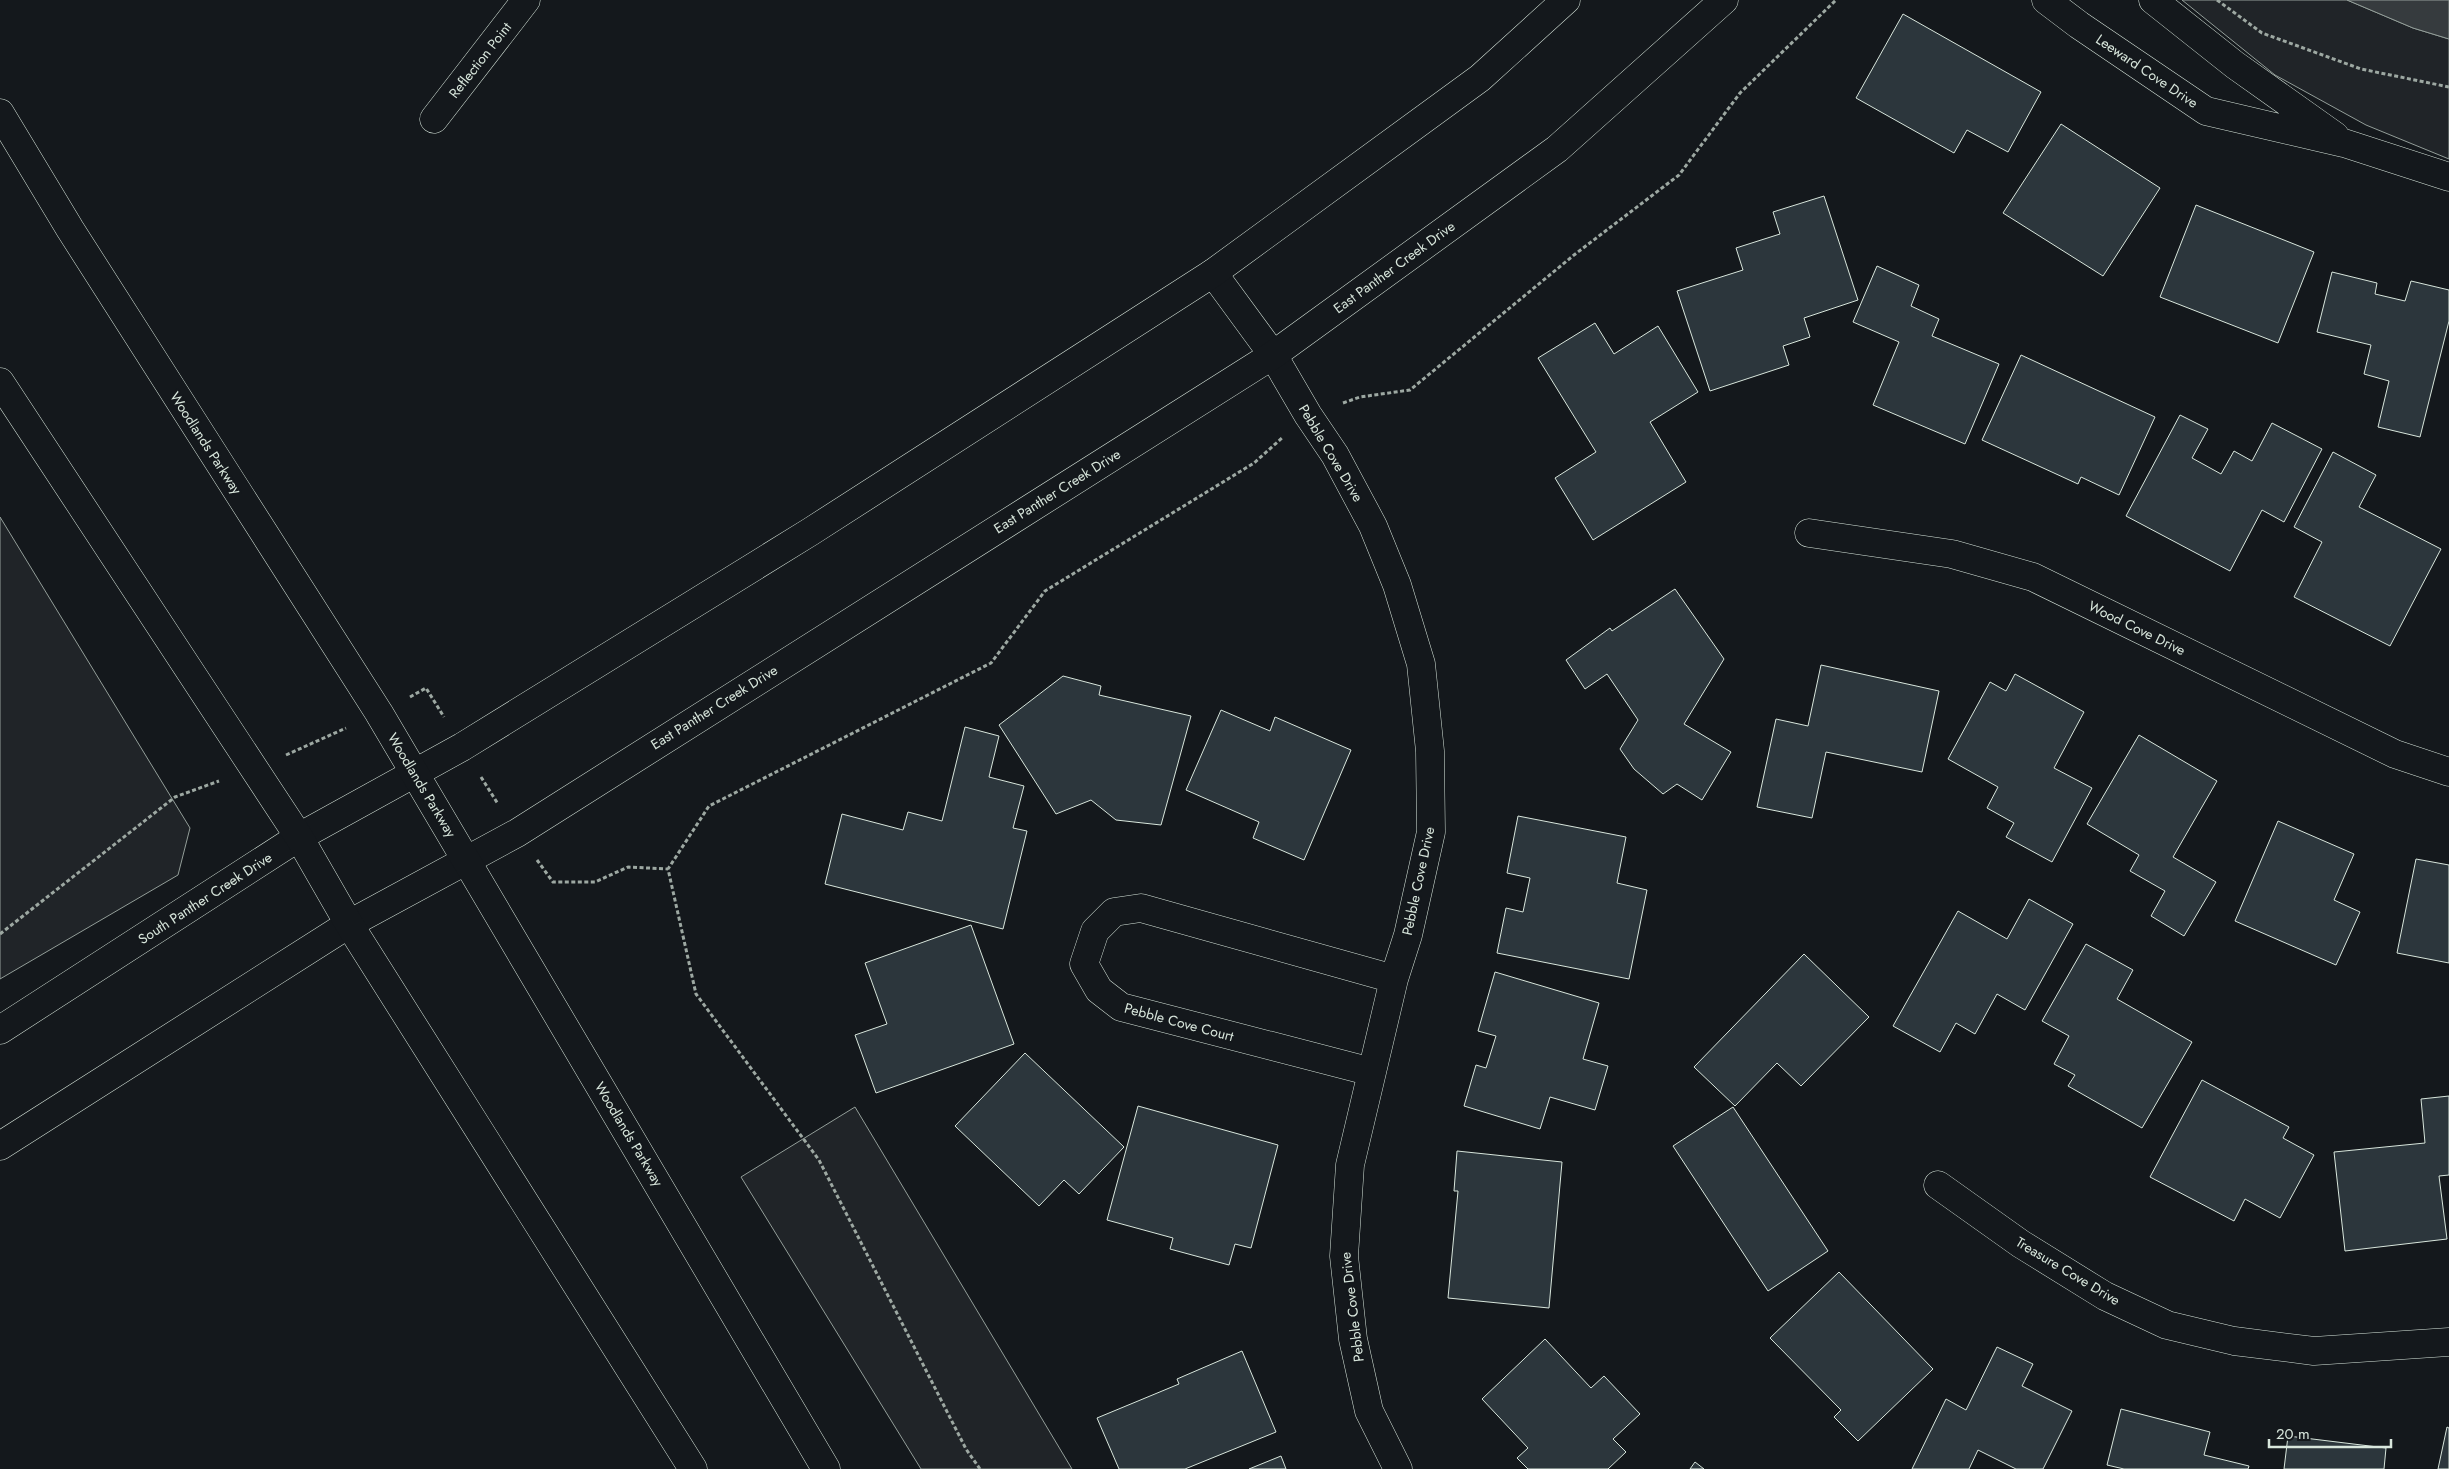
<svg xmlns="http://www.w3.org/2000/svg" width="2449" height="1469" font-family="Jost,sans-serif">
  <style>
    .green { fill: #202428; stroke: #939e99 }
    .water { fill: #363b3e; stroke: #939e99 }
    .building { fill: #2c363c; stroke: #d8e6dc }
    .lines { fill: none; stroke-linecap: round; stroke-linejoin: round }
    .street-casing { stroke: #d8e6dc; stroke-width: 29 }
    .secondary-casing { stroke: #d8e6dc; stroke-width: 29 }
    .primary-casing { stroke: #d8e6dc; stroke-width: 29 }
    .path { stroke: #9da8a2; stroke-width: 3; stroke-dasharray: 4 2.5; stroke-linecap: butt }
    .street { stroke: #14181c; stroke-width: 28 }
    .secondary { stroke: #14181c; stroke-width: 28 }
    .primary { stroke: #14181c; stroke-width: 28 }
    .labels { text-anchor: middle; stroke-width: 4; stroke-linejoin: round; paint-order: stroke }
    .street-label { font-size: 14px; fill: #d8e6dc; stroke: #14181c }
  </style>
  <rect width="100%" height="100%" fill="#14181c"/>
  <path class="green" d="M 2182,0 L 2347,0 L 2413,28 L 2449,39 L 2449,159 L 2366,125 L 2275,75 Z
    M 0,517 L 190,828 L 178,875 L 0,979 Z
    M 855,1107 L 1072,1469 L 921,1469 L 741,1177 Z"/>
  <path class="water" d="M 2347,0 L 2449,0 L 2449,39 L 2413,28 Z"/>
  <path class="building" d="M 1903,14 L 2041,92 L 2008,152 L 1967,130 L 1954,153 L 1856,98 Z
    M 2061,124 L 2160,188 L 2103,276 L 2003,213 Z
    M 1824,196 L 1858,300 L 1804,318 L 1810,337 L 1783,346 L 1789,365 L 1710,391 L 1677,291 L 1743,270 L 1736,248 L 1780,234 L 1773,212 Z
    M 2196,205 L 2314,252 L 2278,343 L 2160,297 Z
    M 1877,266 L 1919,285 L 1911,306 L 1939,319 L 1932,336 L 1999,364 L 1965,444 L 1873,405 L 1899,342 L 1853,322 Z
    M 2332,272 L 2377,283 L 2375,294 L 2405,301 L 2411,281 L 2449,290 L 2449,321 L 2420,437 L 2378,427 L 2389,381 L 2364,374 L 2371,345 L 2317,332 Z
    M 1595,323 L 1614,354 L 1658,326 L 1698,392 L 1650,422 L 1686,482 L 1593,540 L 1555,478 L 1596,452 L 1538,358 Z
    M 2021,355 L 2155,417 L 2119,495 L 2081,477 L 2078,484 L 1982,440 Z
    M 2180,415 L 2208,429 L 2192,458 L 2221,474 L 2234,451 L 2252,461 L 2272,423 L 2322,449 L 2284,522 L 2262,510 L 2230,571 L 2126,516 Z
    M 2333,452 L 2376,475 L 2359,507 L 2441,549 L 2390,646 L 2294,597 L 2322,542 L 2294,527 Z
    M 1675,589 L 1724,659 L 1684,724 L 1731,752 L 1702,800 L 1677,784 L 1663,794 L 1634,769 L 1620,749 L 1638,720 L 1607,674 L 1585,689 L 1566,660 L 1610,628 L 1612,631 Z
    M 1821,665 L 1939,691 L 1922,772 L 1826,752 L 1812,818 L 1757,807 L 1776,719 L 1808,726 Z
    M 2015,674 L 2084,712 L 2054,768 L 2092,788 L 2052,862 L 2006,837 L 2014,823 L 1987,808 L 1998,787 L 1948,759 L 1990,682 L 2006,691 Z
    M 1063,676 L 1101,686 L 1099,695 L 1191,716 L 1161,825 L 1116,820 L 1091,800 L 1056,814 L 999,725 Z
    M 1221,710 L 1270,731 L 1275,717 L 1351,750 L 1304,860 L 1253,838 L 1259,822 L 1186,790 Z
    M 965,727 L 999,736 L 989,777 L 1024,786 L 1013,828 L 1027,831 L 1003,929 L 825,884 L 842,814 L 903,830 L 908,812 L 942,821 Z
    M 2139,735 L 2217,781 L 2173,857 L 2216,882 L 2184,936 L 2151,916 L 2165,891 L 2130,871 L 2139,855 L 2087,824 Z
    M 1518,816 L 1626,837 L 1617,883 L 1647,890 L 1629,979 L 1497,953 L 1506,908 L 1523,912 L 1530,878 L 1507,873 Z
    M 2278,821 L 2354,854 L 2334,900 L 2360,912 L 2336,965 L 2235,921 Z
    M 2416,859 L 2449,865 L 2449,963 L 2397,953 Z
    M 2029,899 L 2073,924 L 2025,1010 L 1997,994 L 1975,1034 L 1956,1023 L 1940,1052 L 1893,1026 L 1958,911 L 2007,939 Z
    M 971,925 L 1014,1044 L 876,1093 L 855,1035 L 887,1024 L 865,963 Z
    M 2086,944 L 2133,970 L 2117,999 L 2192,1042 L 2142,1128 L 2068,1086 L 2075,1075 L 2054,1064 L 2069,1036 L 2042,1021 Z
    M 1804,954 L 1869,1017 L 1801,1086 L 1777,1063 L 1735,1106 L 1694,1067 Z
    M 1495,972 L 1599,1003 L 1583,1059 L 1608,1066 L 1595,1110 L 1550,1097 L 1540,1129 L 1464,1106 L 1476,1065 L 1486,1068 L 1496,1036 L 1478,1031 Z
    M 1025,1053 L 1124,1147 L 1079,1194 L 1064,1180 L 1039,1206 L 955,1126 Z
    M 2202,1080 L 2289,1127 L 2283,1138 L 2314,1155 L 2280,1218 L 2245,1199 L 2234,1221 L 2150,1177 Z
    M 2449,1096 L 2449,1175 L 2439,1176 L 2447,1239 L 2345,1251 L 2334,1152 L 2425,1143 L 2421,1099 Z
    M 1138,1106 L 1278,1145 L 1251,1248 L 1235,1244 L 1229,1265 L 1170,1249 L 1173,1238 L 1107,1220 Z
    M 1733,1107 L 1828,1251 L 1768,1291 L 1673,1146 Z
    M 1457,1151 L 1562,1162 L 1549,1308 L 1448,1298 L 1458,1191 L 1454,1191 Z
    M 1839,1272 L 1933,1369 L 1858,1441 L 1834,1417 L 1841,1410 L 1770,1338 Z
    M 1545,1339 L 1591,1388 L 1604,1376 L 1640,1414 L 1613,1439 L 1626,1452 L 1608,1469 L 1528,1469 L 1517,1458 L 1528,1448 L 1482,1399 Z
    M 1997,1347 L 2033,1364 L 2022,1386 L 2072,1411 L 2043,1469 L 2016,1469 L 1978,1450 L 1969,1469 L 1912,1469 L 1946,1399 L 1966,1410 Z
    M 1242,1351 L 1276,1432 L 1185,1469 L 1119,1469 L 1097,1418 L 1179,1384 L 1177,1379 Z
    M 2121,1409 L 2210,1432 L 2204,1455 L 2249,1466 L 2248,1469 L 2124,1469 L 2107,1465 Z
    M 2447,1427 L 2449,1428 L 2449,1469 L 2438,1469 Z
    M 2288,1436 L 2386,1448 L 2384,1469 L 2284,1469 Z
    M 1281,1456 L 1286,1469 L 1249,1469 Z
    M 1695,1462 L 1704,1469 L 1690,1469 Z"/>
  <g class="lines">
    <defs>
      <path id="street" d="M 2046,0 L 2079,25 L 2206,111 L 2344,143 L 2449,177
        M 2153,0 L 2235,65 L 2335,136
        M 434,119 L 526,0
        M 1213,273 L 1273,355 L 1308,415 L 1335,455 L 1373,526 L 1397,585 L 1421,664 L 1430,751 L 1431,832 L 1408,935 L 1394,979 L 1350,1165 L 1344,1256 L 1353,1339 L 1369,1411 L 1398,1469
        M 1809,533 L 1952,554 L 2033,577 L 2395,754 L 2449,772
        M 1372,1072 L 1121,1007 L 1099,990 L 1084,964 L 1095,931 L 1114,912 L 1141,908 L 1394,979
        M 1938,1185 L 2021,1244 L 2105,1296 L 2167,1325 L 2234,1341 L 2314,1351 L 2449,1342"/>
      <path id="secondary" d="M 0,1030 L 299,837 L 462,747 L 810,532 L 1213,273 L 1480,78 L 1566,0
        M 0,1146 L 349,924 L 517,833 L 1273,355 L 1557,149 L 1724,0"/>
      <path id="primary" d="M 0,113 L 70,229 L 379,713 L 826,1469
        M 0,382 L 299,837 L 349,924 L 693,1469"/>
    </defs>
    <use href="#street" class="street-casing"/>
    <use href="#secondary" class="secondary-casing"/>
    <use href="#primary" class="primary-casing"/>
    <path class="path" d="M 2217,0 L 2262,33 L 2361,69 L 2449,87
      M 1343,403 L 1360,397 L 1410,390 L 1574,255 L 1679,175 L 1740,93 L 1836,0
      M 410,697 L 426,688 L 444,717
      M 286,755 L 346,728
      M 481,777 L 498,804
      M 537,860 L 553,882 L 595,882 L 628,867 L 668,869
      M 0,934 L 175,797 L 219,781
      M 980,1469 L 966,1449 L 819,1160 L 696,994 L 668,869 L 709,806 L 991,663 L 1045,591 L 1254,463 L 1282,438"/>
    <use href="#street" class="street"/>
    <use href="#secondary" class="secondary"/>
    <use href="#primary" class="primary"/>
  </g>
  <g class="labels">
    <g class="street-label">
      <text transform="translate(480 60) rotate(-52)" y="5">Reflection Point</text>
      <text transform="translate(2147 71) rotate(34)" y="5">Leeward Cove Drive</text>
      <text transform="translate(1394 267) rotate(-36)" y="5">East Panther Creek Drive</text>
      <text transform="translate(206 443) rotate(57)" y="5">Woodlands Parkway</text>
      <text transform="translate(1331 453) rotate(59)" y="5">Pebble Cove Drive</text>
      <text transform="translate(1057 491) rotate(-32)" y="5">East Panther Creek Drive</text>
      <text transform="translate(2137 628) rotate(26)" y="5">Wood Cove Drive</text>
      <text transform="translate(714 707) rotate(-32)" y="5">East Panther Creek Drive</text>
      <text transform="translate(422 785) rotate(59)" y="5">Woodlands Parkway</text>
      <text transform="translate(1418 881) rotate(-78)" y="5">Pebble Cove Drive</text>
      <text transform="translate(205 898) rotate(-33)" y="5">South Panther Creek Drive</text>
      <text transform="translate(1179 1022) rotate(15)" y="5">Pebble Cove Court</text>
      <text transform="translate(629 1134) rotate(59)" y="5">Woodlands Parkway</text>
      <text transform="translate(2068 1271) rotate(31)" y="5">Treasure Cove Drive</text>
      <text transform="translate(1352 1307) rotate(-97)" y="5">Pebble Cove Drive</text>
    </g>
  </g>
  <path d="M2269 1439v8h122v-8" fill="none" stroke="#d8e6dc" stroke-width="2.5"/>
  <text x="2276" y="1439" font-size="15" fill="#d8e6dc" stroke="#14181c" stroke-width="4" paint-order="stroke">20 m</text>
</svg>
